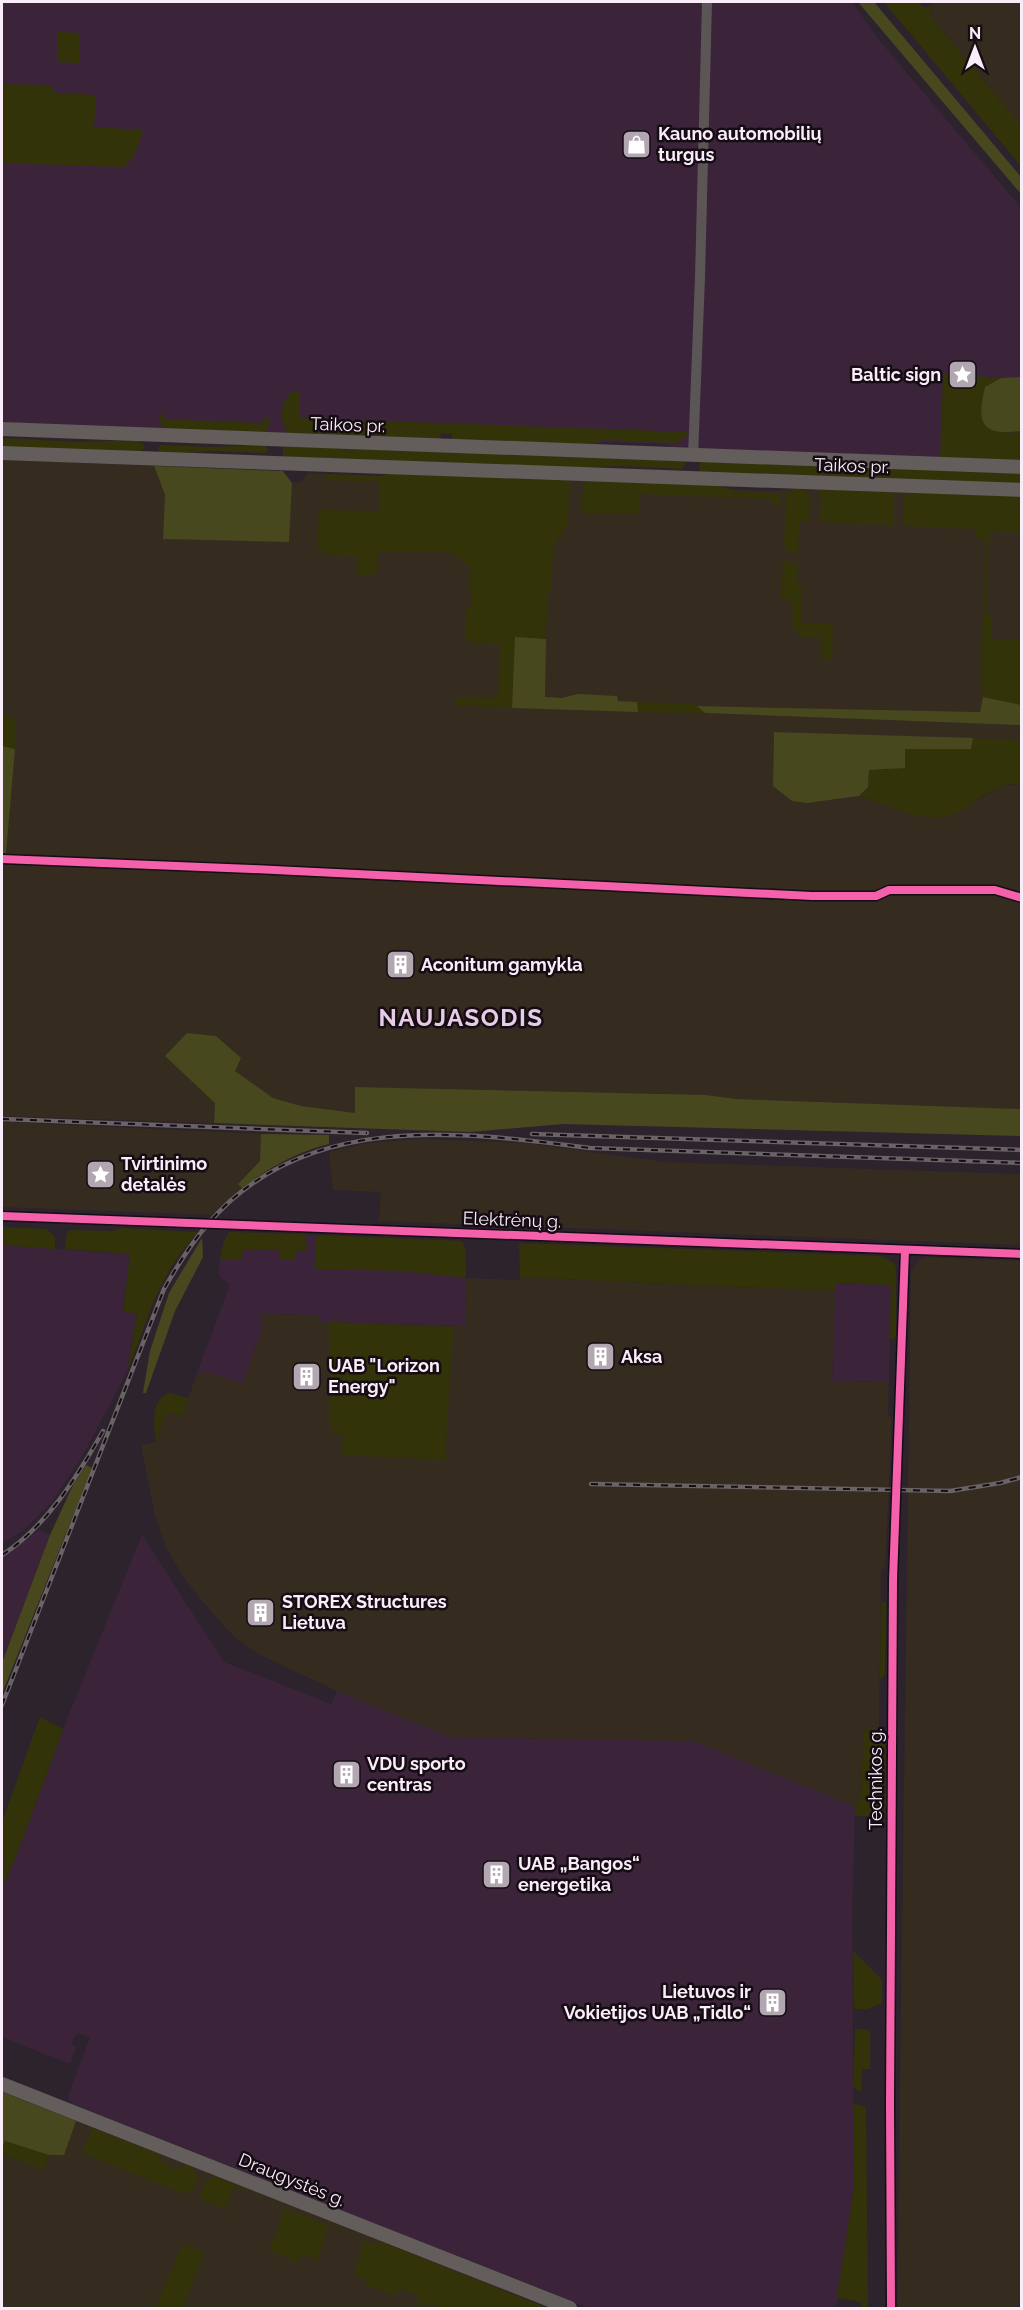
<svg xmlns="http://www.w3.org/2000/svg" width="1023" height="2310" font-family="Raleway,sans-serif">
  <style>
    .built { fill: #3b2439 }
    .industrial { fill: #362b1f }
    .green { fill: #323309 }
    .forest { fill: #48481f }
    .lines { fill: none; stroke-linecap: round; stroke-linejoin: round }
    .minor { stroke: #5b5655; stroke-width: 10 }
    .major { stroke: #635d5b; stroke-width: 14 }
    .rail-casing { stroke: #696366; stroke-width: 4.5 }
    .rail { stroke: #150c14; stroke-width: 2; stroke-dasharray: 7; stroke-linecap: butt }
    .cycleway-casing { stroke: #150c14; stroke-width: 11 }
    .cycleway { stroke: #f560ab; stroke-width: 8 }
    .labels { text-anchor: middle; stroke-width: 5; stroke-linejoin: round; paint-order: stroke }
    .poi-label { font-size: 18px; font-weight: bold; fill: #faecf8; stroke: #150c14; text-anchor: start }
    .street-label { font-size: 18px; fill: #faecf8; stroke: #150c14 }
    .district-label { font-size: 24px; font-weight: bold; letter-spacing: 1.5px; fill: #e7cce5; stroke: #150c14 }
  </style>
  <rect width="100%" height="100%" fill="#2d232d"/>
  <path class="built" d="M 2,2 L 852,2 L 880,41 L 1021,208 L 1021,462 L 679,448 L 663,444 L 604,442 L 585,446 L 452,439 L 452,434 L 441,433 L 440,440 L 59,427 L 2,421 Z
    M 229,1232 L 461,1241 L 465,1246 L 466,1278 L 465,1326 L 320,1322 L 320,1315 L 261,1314 L 261,1331 L 243,1384 L 206,1371 L 204,1375 L 197,1373 L 230,1285 L 220,1277 L 218,1271 L 224,1241 Z
    M 2,1245 L 130,1254 L 123,1311 L 137,1314 L 127,1372 L 80,1460 L 51,1503 L 23,1531 L 2,1543 Z
    M 835,1283 L 891,1285 L 889,1382 L 832,1381 Z
    M 39,1530 L 50,1535 L 2,1663 L 2,1558 Z
    M 142,1535 L 224,1662 L 331,1704 L 337,1691 L 450,1737 L 695,1741 L 855,1807 L 852,1917 L 854,2185 L 836,2308 L 589,2308 L 73,2104 L 69,2099 L 69,2094 L 90,2037 L 77,2033 L 71,2044 L 76,2047 L 70,2064 L 2,2037 L 2,1890 L 20,1846 L 63,1729 Z"/>
  <path class="industrial" d="M 935,2 L 1021,2 L 1021,125 L 931,17 L 930,10 Z
    M 2,459 L 154,466 L 165,495 L 163,539 L 289,542 L 292,483 L 301,482 L 308,473 L 380,476 L 392,473 L 707,484 L 731,489 L 771,491 L 796,488 L 1021,496 L 1021,705 L 983,697 L 980,712 L 697,706 L 705,713 L 1021,725 L 1021,740 L 774,732 L 773,786 L 792,801 L 833,800 L 859,796 L 885,804 L 962,809 L 1004,784 L 1021,785 L 1021,1109 L 736,1099 L 706,1095 L 355,1087 L 355,1113 L 301,1106 L 273,1098 L 234,1071 L 166,1056 L 215,1103 L 214,1123 L 2,1116 Z
    M 2,1122 L 261,1134 L 260,1161 L 238,1183 L 242,1188 L 211,1215 L 2,1207 Z
    M 420,1139 L 524,1143 L 666,1162 L 1021,1174 L 1021,1245 L 379,1221 L 381,1192 L 333,1190 L 329,1152 L 369,1143 Z
    M 926,1257 L 1021,1261 L 1021,2299 L 1017,2308 L 897,2308 L 911,1271 L 920,1259 Z
    M 520,1277 L 734,1287 L 835,1290 L 832,1381 L 889,1382 L 888,1416 L 892,1417 L 886,1550 L 885,1567 L 881,1571 L 879,1731 L 864,1731 L 860,1800 L 855,1807 L 695,1741 L 450,1737 L 337,1691 L 260,1655 L 234,1637 L 203,1602 L 182,1575 L 166,1547 L 155,1515 L 141,1445 L 156,1442 L 166,1411 L 182,1416 L 197,1373 L 203,1375 L 205,1371 L 243,1384 L 261,1331 L 261,1314 L 320,1315 L 320,1322 L 465,1326 L 466,1278 L 519,1280 Z
    M 2,2092 L 321,2217 L 549,2308 L 2,2308 Z"/>
  <path class="green" d="M 884,2 L 919,2 L 923,7 L 928,7 L 935,2 L 930,10 L 931,17 L 1021,125 L 1021,166 Z
    M 57,32 L 80,33 L 79,63 L 57,62 Z
    M 2,84 L 51,85 L 55,93 L 96,95 L 94,127 L 143,130 L 135,154 L 124,167 L 2,163 Z
    M 943,374 L 1001,378 L 985,387 L 1009,433 L 1021,431 L 1021,462 L 940,459 Z
    M 292,392 L 300,392 L 300,418 L 688,432 L 686,438 L 683,437 L 679,443 L 605,440 L 585,446 L 452,439 L 452,434 L 441,433 L 440,440 L 290,434 C 278,425 280,401 292,392 Z
    M 164,413 L 164,419 L 263,423 L 264,417 L 268,418 C 273,424 268,429 263,433 L 166,430 L 158,421 L 160,415 Z
    M 2,438 L 79,442 L 137,440 L 144,445 L 144,448 L 138,453 L 2,448 Z
    M 161,445 L 209,447 L 265,445 L 268,449 L 266,453 L 211,451 L 170,454 L 159,452 L 158,447 Z
    M 283,446 L 684,461 L 686,464 L 682,469 L 620,466 L 571,468 L 283,458 Z
    M 700,460 L 1021,473 L 1022,483 L 997,484 L 699,473 Z
    M 392,473 L 567,478 L 570,482 L 567,527 L 553,546 L 551,589 L 548,590 L 546,639 L 515,637 L 512,708 L 455,705 L 455,697 L 498,698 L 500,644 L 466,642 L 466,611 L 471,604 L 472,589 L 469,585 L 471,568 L 453,554 L 443,552 L 379,551 L 376,574 L 357,575 L 358,557 L 325,554 L 317,547 L 319,510 L 379,511 L 380,482 L 325,480 L 325,474 L 380,476 Z
    M 584,480 L 707,484 L 731,489 L 731,492 L 779,493 L 779,505 L 774,505 L 773,499 L 640,494 L 639,514 L 581,513 Z
    M 795,488 L 802,488 L 809,496 L 809,521 L 799,522 L 798,552 L 795,554 L 786,550 L 784,542 L 786,498 L 789,492 Z
    M 823,489 L 892,492 L 894,497 L 894,525 L 820,522 L 821,495 L 818,495 Z
    M 910,492 L 1021,496 L 1021,532 L 989,531 L 986,614 L 992,615 L 991,639 L 1021,640 L 1021,705 L 983,697 L 981,670 L 986,542 L 975,535 L 975,529 L 903,526 L 903,498 Z
    M 783,560 L 789,563 L 798,563 L 797,586 L 802,586 L 801,623 L 833,624 L 832,659 L 822,659 L 822,638 L 803,637 L 793,629 L 792,601 L 781,599 Z
    M 637,702 L 695,704 L 705,713 L 638,712 Z
    M 2,716 L 15,717 L 15,749 L 2,746 Z
    M 973,738 L 1021,740 L 1021,785 C 992,778 970,814 941,818 C 920,820 880,802 859,796 L 868,787 L 869,770 L 887,770 L 904,749 L 970,749 Z
    M 2,1227 L 47,1229 L 55,1237 L 55,1249 L 2,1245 Z
    M 121,1228 L 197,1232 L 172,1265 L 154,1300 L 127,1372 L 137,1314 L 123,1311 L 130,1254 L 65,1249 L 66,1235 L 69,1230 L 113,1231 Z
    M 229,1232 L 305,1234 L 307,1250 L 296,1251 L 296,1259 L 280,1259 L 280,1250 L 243,1249 L 242,1259 L 220,1259 L 224,1241 Z
    M 317,1235 L 461,1241 L 465,1246 L 466,1278 L 404,1271 L 315,1269 L 315,1242 Z
    M 519,1243 L 881,1256 L 894,1263 L 896,1268 L 896,1335 L 894,1339 L 890,1340 L 891,1285 L 836,1283 L 835,1290 L 734,1287 L 520,1277 Z
    M 330,1322 L 453,1327 L 445,1460 L 342,1455 L 343,1436 L 335,1433 L 330,1425 Z
    M 169,1393 L 189,1398 L 182,1416 L 166,1412 L 156,1443 C 154,1425 150,1401 169,1393 Z
    M 881,1602 L 886,1602 L 885,1674 L 880,1680 Z
    M 40,1717 L 63,1729 L 20,1846 L 2,1890 L 2,1822 Z
    M 864,1730 L 885,1732 L 886,1807 C 879,1818 866,1816 855,1816 L 855,1807 L 860,1800 Z
    M 853,1951 L 882,1980 L 882,2003 L 868,2009 L 854,2009 Z
    M 855,2029 L 866,2029 L 870,2032 L 870,2069 L 862,2069 L 861,2091 L 853,2088 Z
    M 853,2103 L 866,2107 L 868,2308 L 861,2308 L 861,2302 L 837,2298 L 854,2185 Z
    M 92,2128 L 161,2155 L 160,2160 L 167,2163 L 166,2165 L 177,2170 L 179,2166 L 183,2168 L 184,2164 L 193,2167 L 198,2178 L 192,2193 L 188,2191 L 186,2194 L 82,2153 Z
    M 4,2141 L 49,2155 L 43,2170 L 2,2154 Z
    M 215,2177 L 249,2190 L 251,2192 L 233,2187 L 225,2209 L 199,2198 L 207,2180 Z
    M 285,2208 L 329,2226 L 317,2260 L 302,2254 L 298,2263 L 270,2250 Z
    M 364,2240 L 377,2246 L 379,2241 L 542,2306 L 543,2308 L 443,2308 L 436,2304 L 434,2307 L 424,2303 L 421,2308 L 417,2306 L 418,2295 L 399,2289 L 396,2296 L 365,2285 L 367,2281 L 354,2275 Z
    M 183,2244 L 204,2252 L 204,2254 L 183,2308 L 155,2308 Z"/>
  <path class="forest" d="M 858,2 L 874,2 L 1021,177 L 1021,194 Z
    M 1021,377 L 1021,431 C 982,436 976,424 985,387 L 1001,378 Z
    M 154,466 L 283,471 L 292,483 L 289,542 L 163,539 L 165,495 Z
    M 515,637 L 546,639 L 545,697 L 562,698 L 578,694 L 617,696 L 618,701 L 637,702 L 638,712 L 512,708 Z
    M 983,697 L 1021,705 L 1021,725 L 705,713 L 697,706 L 980,712 Z
    M 774,732 L 973,738 L 971,749 L 905,749 L 905,768 L 869,770 L 868,787 L 859,796 L 807,803 L 792,801 L 773,786 Z
    M 2,746 L 15,749 L 6,853 L 2,853 Z
    M 187,1033 L 216,1036 L 241,1058 L 235,1071 L 273,1098 L 301,1106 L 355,1113 L 355,1087 L 706,1095 L 736,1099 L 1021,1109 L 1021,1136 L 563,1124 L 470,1132 L 214,1123 L 215,1103 L 165,1056 Z
    M 261,1134 L 329,1135 L 329,1144 C 296,1152 269,1168 242,1188 L 238,1184 L 260,1161 Z
    M 202,1238 L 203,1257 L 175,1311 L 146,1393 L 143,1393 L 150,1351 L 169,1293 Z
    M 86,1465 L 92,1468 L 2,1694 L 2,1663 L 50,1535 L 74,1483 Z
    M 2,2092 L 76,2121 L 64,2155 L 49,2155 L 5,2141 L 2,2148 Z"/>
  <g class="lines">
    <path class="minor" d="M 693,456 L 700,277 L 707,2
      M 2,859 L 252,869 L 812,896 L 876,896 L 889,890 L 995,890 L 1022,898
      M 2,1216 L 1022,1254
      M 891,2308 L 890,2104 L 893,1580 L 905,1250"/>
    <path class="major" d="M 2,429 L 1022,467
      M 2,453 L 1022,490
      M 2,2084 L 570,2308"/>
    <defs>
      <path id="rail" d="M 2,1119 L 367,1133
        M 532,1134 L 1022,1150
        M 591,1484 L 950,1491 L 1000,1483 L 1022,1477
        M 2,1555 C 47,1526 77,1477 103,1431
        M 2,1705 L 164,1289 C 177,1266 190,1245 207,1225 C 303,1111 458,1131 590,1148 L 1022,1163"/>
    </defs>
    <use href="#rail" class="rail-casing"/>
    <use href="#rail" class="rail"/>
    <defs>
      <path id="cycleway" d="M 2,859 L 252,869 L 812,896 L 876,896 L 889,890 L 995,890 L 1022,898
        M 2,1216 L 1022,1254
        M 891,2308 L 890,2104 L 893,1580 L 905,1250"/>
    </defs>
    <use href="#cycleway" class="cycleway-casing"/>
    <use href="#cycleway" class="cycleway"/>
  </g>
  <defs>
    <symbol id="shop-square" viewBox="-11 -11 22 22"><rect x="-9" y="-9" width="18" height="18" rx="4" fill="#b2a6b1" stroke="#150c14"/><path d="M-5-2.5h2.3a2.7 3.5 0 0 1 5.4 0H5L5.5 6h-11ZM-1.5-2.5h3a1.5 2.3 0 0 0-3 0Z" fill="#fff"/></symbol>
    <symbol id="sight-square" viewBox="-11 -11 22 22"><rect x="-9" y="-9" width="18" height="18" rx="4" fill="#b2a6b1" stroke="#150c14"/><path d="M0-6L1.8-2.2L6-1.7L2.9 1.2L3.7 5.4L0 3.3L-3.7 5.4L-2.9 1.2L-6-1.7L-1.8-2.2Z" fill="#fff"/></symbol>
    <symbol id="building-square" viewBox="-11 -11 22 22"><rect x="-9" y="-9" width="18" height="18" rx="4" fill="#b2a6b1" stroke="#150c14"/><path d="M-4-6H4V6H1V3H-1V6H-4ZM-2.5-4.3h1.7v1.8h-1.7ZM.8-4.3h1.7v1.8H.8ZM-2.5-1h1.7V.8h-1.7ZM.8-1h1.7V.8H.8Z" fill="#fff"/></symbol>
  </defs>
  <g fill-rule="evenodd">
    <use href="#shop-square" x="620" y="128" width="33" height="33"/>
    <use href="#sight-square" x="946" y="358" width="33" height="33"/>
    <use href="#building-square" x="384" y="948" width="33" height="33"/>
    <use href="#sight-square" x="84" y="1158" width="33" height="33"/>
    <use href="#building-square" x="584" y="1340" width="33" height="33"/>
    <use href="#building-square" x="290" y="1360" width="33" height="33"/>
    <use href="#building-square" x="244" y="1596" width="33" height="33"/>
    <use href="#building-square" x="330" y="1758" width="33" height="33"/>
    <use href="#building-square" x="480" y="1858" width="33" height="33"/>
    <use href="#building-square" x="756" y="1986" width="33" height="33"/>
  </g>
  <g class="labels">
    <g class="poi-label">
      <text x="658" y="140">Kauno automobilių<tspan x="658" dy="21">turgus</tspan></text>
      <text x="941" y="381" text-anchor="end">Baltic sign</text>
      <text x="421" y="971">Aconitum gamykla</text>
      <text x="121" y="1170">Tvirtinimo<tspan x="121" dy="21">detalės</tspan></text>
      <text x="621" y="1363">Aksa</text>
      <text x="328" y="1372">UAB "Lorizon<tspan x="328" dy="21">Energy"</tspan></text>
      <text x="282" y="1608">STOREX Structures<tspan x="282" dy="21">Lietuva</tspan></text>
      <text x="367" y="1770">VDU sporto<tspan x="367" dy="21">centras</tspan></text>
      <text x="518" y="1870">UAB „Bangos“<tspan x="518" dy="21">energetika</tspan></text>
      <text x="751" y="1998" text-anchor="end">Lietuvos ir<tspan x="751" dy="21">Vokietijos UAB „Tidlo“</tspan></text>
    </g>
    <g class="street-label">
      <text transform="translate(348 425) rotate(2)" y="6">Taikos pr.</text>
      <text transform="translate(852 466) rotate(2)" y="6">Taikos pr.</text>
      <text transform="translate(512 1220) rotate(2)" y="6">Elektrėnų g.</text>
      <text transform="translate(876 1779) rotate(-90)" y="6">Technikos g.</text>
      <text transform="translate(292 2180) rotate(22)" y="6">Draugystės g.</text>
    </g>
    <g class="district-label">
      <text x="461" y="1026">NAUJASODIS</text>
    </g>
  </g>
  <rect width="1023" height="2310" fill="none" stroke="#faecf8" stroke-width="6"/>
  <g transform="translate(975 48)" stroke="#150c14" stroke-width="4.5" paint-order="stroke">
  <path d="M0-4.5L10 22L0 15L-10 22Z" fill="#faecf8"/>
  <text y="-9" font-size="16" font-weight="bold" text-anchor="middle" fill="#faecf8">N</text>
  </g>
</svg>
